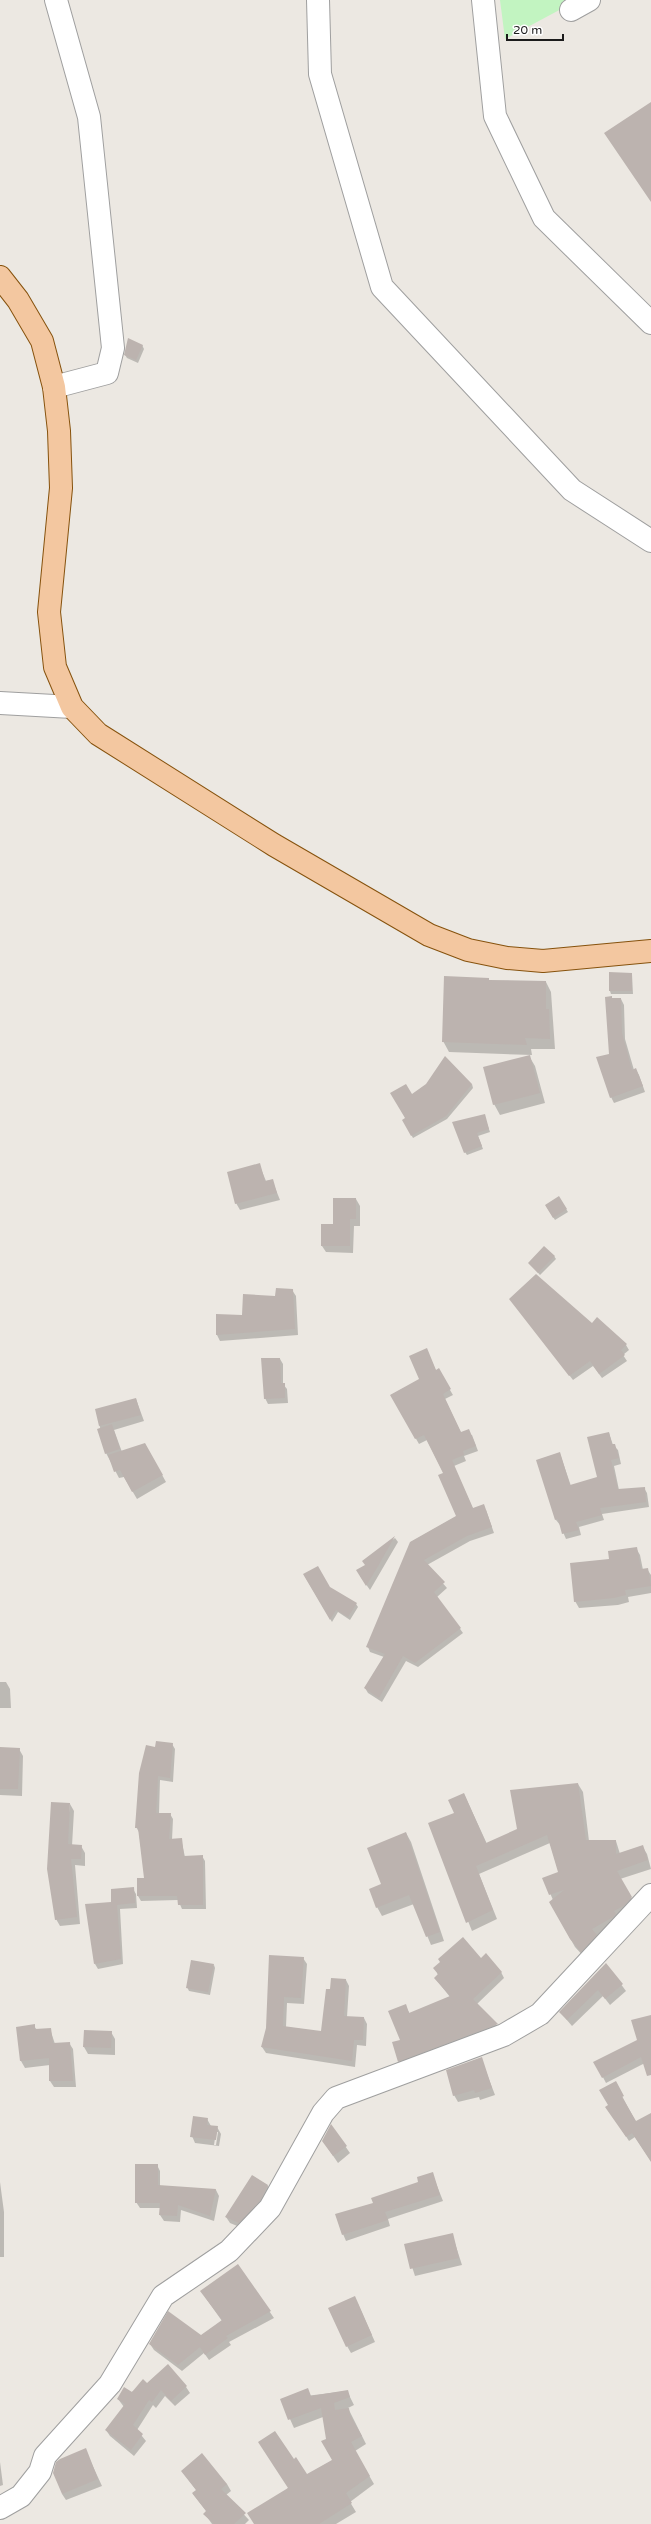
<svg xmlns="http://www.w3.org/2000/svg" width="651" height="2524" font-family="'Varela Round',sans-serif">
  <style>
    .park { fill: #c2f4c1 }
    .shadow { fill: #0003; fill-rule: evenodd }
    .building { fill: #bcb3af }
    .lines { fill: none; stroke-linecap: round; stroke-linejoin: round }
    .minor-casing { stroke: #9f9f9f; stroke-width: 24 }
    .major-casing { stroke: #86520d; stroke-width: 24 }
    .minor { stroke: #fff; stroke-width: 22 }
    .major { stroke: #f3c7a0; stroke-width: 22 }
  </style>
  <rect width="100%" height="100%" fill="#ece8e2"/>
  <path class="park" d="M 500,0 L 578,0 L 505,39 Z"/>
  <path class="shadow" d="M 142,345 L 144,349 L 138,363 L 127,358 L 125,355 Z
    M 632,974 L 633,994 L 611,994 L 610,991 Z
    M 490,981 L 546,982 L 551,992 L 555,1049 L 531,1049 L 532,1055 L 449,1052 L 443,1041 Z
    M 621,999 L 624,1005 L 625,1039 L 634,1070 L 636,1070 L 639,1075 L 645,1092 L 614,1103 L 611,1097 L 610,1054 Z
    M 529,1056 L 535,1066 L 545,1103 L 500,1115 L 494,1104 Z
    M 472,1084 L 473,1088 L 447,1119 L 413,1138 L 403,1120 L 407,1118 L 412,1095 Z
    M 484,1115 L 490,1132 L 478,1136 L 483,1149 L 467,1155 L 465,1152 Z
    M 259,1164 L 266,1181 L 272,1180 L 280,1200 L 240,1210 L 236,1203 Z
    M 559,1198 L 568,1212 L 555,1220 L 546,1206 Z
    M 356,1199 L 360,1206 L 360,1226 L 354,1226 L 353,1253 L 326,1252 L 322,1246 L 334,1225 Z
    M 554,1256 L 556,1259 L 540,1275 L 529,1263 Z
    M 292,1290 L 296,1296 L 298,1335 L 220,1341 L 217,1335 L 217,1315 L 243,1316 Z
    M 510,1299 L 592,1324 L 626,1345 L 629,1350 L 623,1355 L 627,1361 L 602,1378 L 593,1366 L 573,1380 Z
    M 429,1355 L 436,1371 L 438,1370 L 453,1395 L 445,1399 L 461,1433 L 472,1435 L 478,1451 L 464,1456 L 466,1461 L 454,1466 L 473,1509 L 486,1510 L 494,1533 L 470,1541 L 427,1565 L 447,1588 L 437,1597 L 463,1633 L 418,1667 L 406,1661 L 382,1702 L 368,1693 L 365,1688 L 384,1657 L 370,1652 L 368,1647 L 411,1542 L 457,1516 L 444,1474 L 427,1440 L 419,1444 L 391,1395 L 421,1379 Z
    M 280,1359 L 283,1364 L 283,1384 L 287,1389 L 288,1403 L 268,1404 L 265,1398 Z
    M 136,1399 L 144,1421 L 114,1430 L 122,1452 L 145,1444 L 166,1482 L 137,1499 L 124,1477 L 119,1478 L 106,1453 L 96,1410 Z
    M 609,1433 L 613,1445 L 618,1450 L 621,1464 L 614,1466 L 619,1490 L 644,1488 L 647,1493 L 649,1507 L 602,1514 L 604,1520 L 579,1527 L 581,1535 L 566,1539 L 560,1525 L 556,1520 L 560,1454 L 571,1486 L 598,1478 Z
    M 395,1538 L 398,1542 L 370,1590 L 360,1576 L 366,1565 L 363,1561 Z
    M 636,1548 L 640,1555 L 643,1570 L 647,1569 L 651,1575 L 651,1593 L 628,1597 L 629,1602 L 618,1605 L 579,1608 L 575,1601 L 610,1560 Z
    M 304,1575 L 356,1604 L 358,1607 L 350,1620 L 338,1612 L 332,1622 Z
    M 0,1682 L 6,1682 L 10,1689 L 11,1708 L 0,1708 Z
    M 172,1744 L 175,1749 L 173,1782 L 160,1780 L 159,1814 L 170,1814 L 173,1819 L 172,1840 L 181,1839 L 185,1857 L 202,1856 L 205,1861 L 206,1909 L 182,1909 L 178,1900 L 141,1901 L 138,1896 L 145,1879 L 139,1832 L 136,1827 L 156,1749 Z
    M 0,1749 L 19,1749 L 23,1756 L 22,1796 L 0,1795 Z
    M 578,1784 L 583,1792 L 589,1841 L 616,1841 L 620,1854 L 642,1846 L 647,1854 L 651,1869 L 620,1879 L 635,1904 L 618,1925 L 597,1937 L 600,1944 L 586,1959 L 575,1947 L 550,1902 L 553,1900 L 544,1879 L 559,1873 L 550,1843 L 479,1874 L 497,1919 L 472,1931 L 429,1824 L 455,1814 L 464,1794 L 487,1844 L 518,1830 Z
    M 70,1804 L 74,1811 L 72,1846 L 81,1846 L 85,1853 L 85,1866 L 75,1865 L 80,1924 L 60,1926 L 56,1919 Z
    M 406,1833 L 411,1842 L 444,1941 L 431,1945 L 414,1904 L 382,1916 L 377,1907 L 383,1885 Z
    M 133,1889 L 136,1894 L 137,1908 L 120,1909 L 123,1964 L 98,1969 L 95,1964 L 112,1903 Z
    M 303,1958 L 307,1964 L 304,2004 L 287,2003 L 286,2027 L 322,2032 L 331,1990 L 346,1980 L 349,1986 L 347,2017 L 364,2018 L 367,2024 L 366,2046 L 357,2045 L 355,2067 L 266,2053 L 262,2047 L 267,2028 Z
    M 481,1959 L 501,1972 L 504,1978 L 477,2004 L 501,2030 L 402,2067 L 399,2061 L 405,2005 L 410,2014 L 450,1997 L 435,1978 L 438,1975 L 435,1968 L 441,1963 Z
    M 606,1964 L 626,1991 L 610,2005 L 603,1996 L 572,2026 L 560,2012 Z
    M 214,1965 L 215,1968 L 210,1995 L 189,1991 L 187,1987 Z
    M 651,2020 L 651,2065 L 645,2063 L 606,2083 L 595,2062 L 638,2041 Z
    M 34,2026 L 37,2030 L 50,2029 L 55,2044 L 69,2043 L 73,2049 L 76,2087 L 54,2087 L 50,2081 L 50,2065 L 25,2068 L 21,2061 L 17,2028 Z
    M 111,2032 L 115,2039 L 115,2055 L 88,2054 L 84,2047 Z
    M 481,2058 L 495,2095 L 480,2100 L 479,2097 L 458,2102 L 454,2095 Z
    M 615,2083 L 636,2122 L 651,2119 L 651,2161 L 635,2137 L 629,2141 L 610,2112 Z
    M 207,2119 L 211,2126 L 217,2127 L 221,2134 L 219,2146 L 195,2143 L 192,2136 ZM 216,2132 L 218,2132 L 216,2145 L 214,2145 Z
    M 331,2126 L 350,2153 L 338,2163 L 323,2141 Z
    M 157,2165 L 160,2171 L 160,2186 L 216,2190 L 219,2196 L 214,2221 L 181,2210 L 180,2222 L 164,2221 L 160,2215 L 161,2208 L 140,2208 L 136,2202 Z
    M 432,2173 L 443,2201 L 388,2219 L 390,2226 L 346,2241 L 343,2234 L 374,2203 L 420,2183 Z
    M 253,2176 L 268,2186 L 271,2192 L 242,2228 L 230,2223 L 226,2217 Z
    M 0,2182 L 4,2212 L 4,2257 L 0,2257 Z
    M 452,2234 L 462,2265 L 415,2276 L 405,2245 Z
    M 238,2266 L 274,2318 L 229,2342 L 231,2345 L 209,2360 L 204,2353 L 182,2371 L 154,2350 L 150,2344 L 201,2336 L 222,2321 L 205,2297 Z
    M 358,2304 L 375,2342 L 351,2353 L 347,2346 Z
    M 147,2384 L 186,2387 L 190,2393 L 175,2406 L 165,2396 L 156,2408 L 153,2405 L 137,2430 L 146,2441 L 134,2456 L 110,2436 L 106,2430 L 124,2407 L 118,2399 Z
    M 347,2391 L 354,2405 L 348,2408 L 366,2444 L 355,2451 L 374,2484 L 350,2502 L 356,2512 L 336,2524 L 255,2524 L 288,2488 L 293,2461 L 307,2475 L 333,2460 L 323,2417 L 294,2428 L 281,2399 Z
    M 85,2449 L 102,2486 L 66,2500 L 62,2494 Z
    M 0,2462 L 3,2485 L 0,2486 Z
    M 182,2471 L 227,2484 L 231,2491 L 226,2495 L 249,2520 L 245,2524 L 212,2524 L 205,2514 L 207,2512 L 193,2494 L 197,2491 Z"/>
  <path class="building" d="M 651,102 L 651,202 L 604,133 Z
    M 128,338 L 143,345 L 136,360 L 124,355 Z
    M 609,972 L 632,973 L 632,991 L 609,991 Z
    M 444,976 L 489,978 L 489,980 L 546,981 L 546,1009 L 549,1009 L 550,1039 L 525,1038 L 527,1045 L 442,1042 Z
    M 612,996 L 612,998 L 621,998 L 622,1033 L 632,1070 L 636,1068 L 643,1086 L 610,1098 L 596,1057 L 609,1054 L 605,997 Z
    M 530,1055 L 540,1093 L 493,1105 L 483,1067 Z
    M 445,1056 L 472,1084 L 446,1116 L 411,1136 L 402,1120 L 405,1118 L 390,1093 L 406,1084 L 412,1094 L 426,1084 Z
    M 485,1114 L 489,1129 L 477,1133 L 482,1146 L 464,1153 L 452,1122 Z
    M 260,1163 L 265,1181 L 273,1179 L 277,1193 L 235,1204 L 227,1172 Z
    M 559,1196 L 567,1209 L 553,1218 L 545,1205 Z
    M 333,1198 L 356,1198 L 356,1219 L 350,1219 L 350,1246 L 321,1246 L 321,1224 L 333,1224 Z
    M 544,1246 L 555,1256 L 538,1273 L 528,1263 Z
    M 536,1274 L 592,1323 L 597,1317 L 627,1344 L 621,1350 L 625,1355 L 599,1374 L 590,1361 L 569,1376 L 509,1299 Z
    M 276,1288 L 293,1289 L 295,1329 L 216,1335 L 216,1314 L 242,1315 L 243,1294 L 275,1296 Z
    M 427,1348 L 436,1370 L 439,1368 L 451,1389 L 443,1394 L 461,1432 L 469,1429 L 476,1446 L 463,1451 L 464,1455 L 452,1460 L 473,1508 L 484,1504 L 492,1527 L 467,1536 L 424,1560 L 445,1582 L 434,1592 L 461,1628 L 415,1663 L 403,1656 L 379,1698 L 364,1688 L 385,1654 L 366,1647 L 410,1542 L 456,1516 L 438,1475 L 443,1473 L 424,1435 L 415,1439 L 390,1395 L 419,1379 L 409,1356 Z
    M 261,1358 L 280,1358 L 281,1383 L 285,1383 L 285,1398 L 264,1399 Z
    M 136,1398 L 141,1415 L 99,1426 L 95,1409 Z
    M 112,1424 L 120,1449 L 105,1454 L 97,1429 Z
    M 609,1432 L 612,1444 L 615,1444 L 619,1458 L 611,1460 L 618,1489 L 645,1487 L 646,1502 L 600,1508 L 602,1515 L 576,1522 L 579,1530 L 562,1534 L 558,1519 L 555,1520 L 536,1460 L 560,1452 L 570,1485 L 597,1477 L 587,1437 Z
    M 145,1443 L 163,1475 L 132,1492 L 120,1470 L 114,1472 L 108,1455 Z
    M 395,1536 L 377,1568 L 366,1586 L 356,1570 L 365,1565 L 362,1561 Z
    M 637,1547 L 641,1569 L 648,1568 L 651,1586 L 625,1590 L 626,1595 L 614,1598 L 574,1602 L 570,1563 L 609,1559 L 608,1551 Z
    M 318,1566 L 330,1587 L 357,1603 L 348,1617 L 336,1610 L 330,1620 L 303,1574 Z
    M 156,1741 L 173,1743 L 170,1778 L 158,1776 L 156,1813 L 171,1813 L 169,1839 L 182,1838 L 184,1856 L 203,1855 L 203,1905 L 178,1905 L 177,1896 L 137,1896 L 137,1878 L 144,1878 L 138,1828 L 135,1828 L 139,1773 L 146,1745 L 155,1747 Z
    M 0,1747 L 20,1748 L 18,1789 L 0,1789 Z
    M 578,1783 L 586,1840 L 616,1840 L 616,1854 L 643,1845 L 648,1860 L 617,1871 L 632,1897 L 625,1905 L 614,1911 L 616,1914 L 613,1917 L 592,1929 L 597,1935 L 581,1952 L 570,1939 L 549,1902 L 564,1890 L 549,1895 L 542,1878 L 558,1872 L 547,1835 L 476,1866 L 493,1910 L 466,1923 L 428,1823 L 454,1813 L 448,1800 L 464,1793 L 486,1843 L 517,1829 L 510,1790 Z
    M 51,1802 L 70,1803 L 68,1844 L 82,1845 L 81,1859 L 71,1859 L 77,1917 L 55,1920 L 47,1869 Z
    M 406,1832 L 440,1932 L 426,1937 L 409,1895 L 376,1908 L 369,1889 L 381,1884 L 367,1848 Z
    M 134,1887 L 135,1903 L 117,1905 L 121,1959 L 94,1964 L 85,1904 L 111,1902 L 111,1889 Z
    M 463,1937 L 481,1958 L 486,1953 L 502,1972 L 473,1999 L 498,2024 L 398,2062 L 392,2042 L 400,2040 L 388,2011 L 406,2004 L 409,2013 L 450,1996 L 434,1978 L 438,1974 L 433,1968 L 440,1962 L 438,1959 Z
    M 269,1955 L 304,1957 L 301,1998 L 284,1997 L 283,2026 L 321,2031 L 326,1989 L 330,1989 L 331,1978 L 346,1979 L 344,2016 L 364,2017 L 363,2040 L 354,2040 L 352,2061 L 261,2047 L 266,2028 Z
    M 191,1960 L 214,1964 L 208,1992 L 186,1988 Z
    M 606,1963 L 623,1984 L 605,1999 L 598,1990 L 567,2020 L 559,2012 Z
    M 651,2015 L 651,2075 L 647,2076 L 641,2057 L 602,2078 L 593,2062 L 637,2040 L 631,2020 Z
    M 35,2024 L 35,2029 L 51,2028 L 53,2043 L 70,2042 L 73,2081 L 49,2081 L 49,2058 L 20,2061 L 16,2027 Z
    M 84,2030 L 112,2031 L 111,2048 L 83,2047 Z
    M 482,2057 L 492,2088 L 475,2093 L 474,2090 L 453,2096 L 446,2070 Z
    M 616,2081 L 624,2096 L 622,2097 L 636,2121 L 651,2113 L 651,2162 L 632,2133 L 626,2137 L 605,2107 L 608,2105 L 599,2090 Z
    M 193,2116 L 208,2118 L 207,2125 L 218,2126 L 216,2140 L 190,2137 Z
    M 331,2124 L 347,2146 L 333,2156 L 322,2141 Z
    M 135,2164 L 158,2164 L 158,2185 L 216,2189 L 210,2216 L 178,2205 L 177,2216 L 159,2215 L 160,2203 L 135,2203 Z
    M 433,2172 L 440,2195 L 385,2212 L 388,2220 L 342,2235 L 335,2214 L 373,2203 L 371,2198 L 418,2182 L 417,2177 Z
    M 252,2175 L 268,2185 L 260,2201 L 239,2223 L 225,2217 Z
    M 453,2233 L 459,2258 L 410,2269 L 404,2244 Z
    M 238,2264 L 271,2311 L 226,2336 L 228,2338 L 205,2355 L 200,2347 L 178,2365 L 149,2344 L 168,2311 L 201,2335 L 222,2320 L 200,2291 Z
    M 355,2296 L 372,2335 L 346,2347 L 328,2308 Z
    M 168,2364 L 187,2386 L 171,2401 L 161,2390 L 152,2402 L 149,2400 L 133,2425 L 143,2434 L 131,2450 L 105,2430 L 125,2404 L 117,2399 L 124,2387 L 132,2392 L 143,2379 L 147,2383 Z
    M 308,2388 L 311,2396 L 348,2390 L 350,2397 L 334,2403 L 335,2410 L 349,2408 L 350,2415 L 362,2436 L 351,2442 L 370,2476 L 346,2493 L 352,2503 L 319,2524 L 254,2524 L 247,2513 L 288,2488 L 258,2442 L 275,2431 L 294,2459 L 296,2457 L 307,2474 L 332,2460 L 321,2441 L 326,2439 L 321,2408 L 288,2420 L 280,2399 Z
    M 86,2448 L 98,2479 L 62,2494 L 53,2473 L 56,2462 L 60,2459 Z
    M 202,2453 L 227,2484 L 221,2489 L 246,2513 L 234,2524 L 214,2524 L 203,2514 L 206,2511 L 192,2493 L 196,2490 L 181,2471 Z"/>
  <g class="lines">
    <defs>
      <path id="minor" d="M 318,0 L 320,74 L 382,287 L 572,490 L 651,541
        M 483,0 L 495,116 L 544,218 L 651,323
        M 571,10 L 589,0
        M 54,387 L 107,373 L 113,348 L 89,117 L 56,0
        M 0,703 L 72,707
        M 0,2508 L 21,2496 L 40,2472 L 45,2456 L 110,2384 L 163,2296 L 229,2251 L 270,2208 L 323,2113 L 336,2098 L 504,2035 L 540,2014 L 651,1895"/>
      <path id="major" d="M 0,277 L 18,300 L 42,341 L 54,387 L 59,431 L 61,488 L 49,612 L 55,667 L 72,707 L 98,734 L 274,845 L 429,935 L 468,950 L 507,958 L 543,961 L 651,951"/>
    </defs>
    <use href="#minor" class="minor-casing"/>
    <use href="#major" class="major-casing"/>
    <use href="#minor" class="minor"/>
    <use href="#major" class="major"/>
  </g>
  <path d="M507 34v6h56v-6" fill="none" stroke="#1b1b1b" stroke-width="2"/>
  <text x="513" y="34" font-size="12" fill="#1b1b1b" stroke="#ffffff" stroke-width="3" paint-order="stroke">20 m</text>
</svg>
